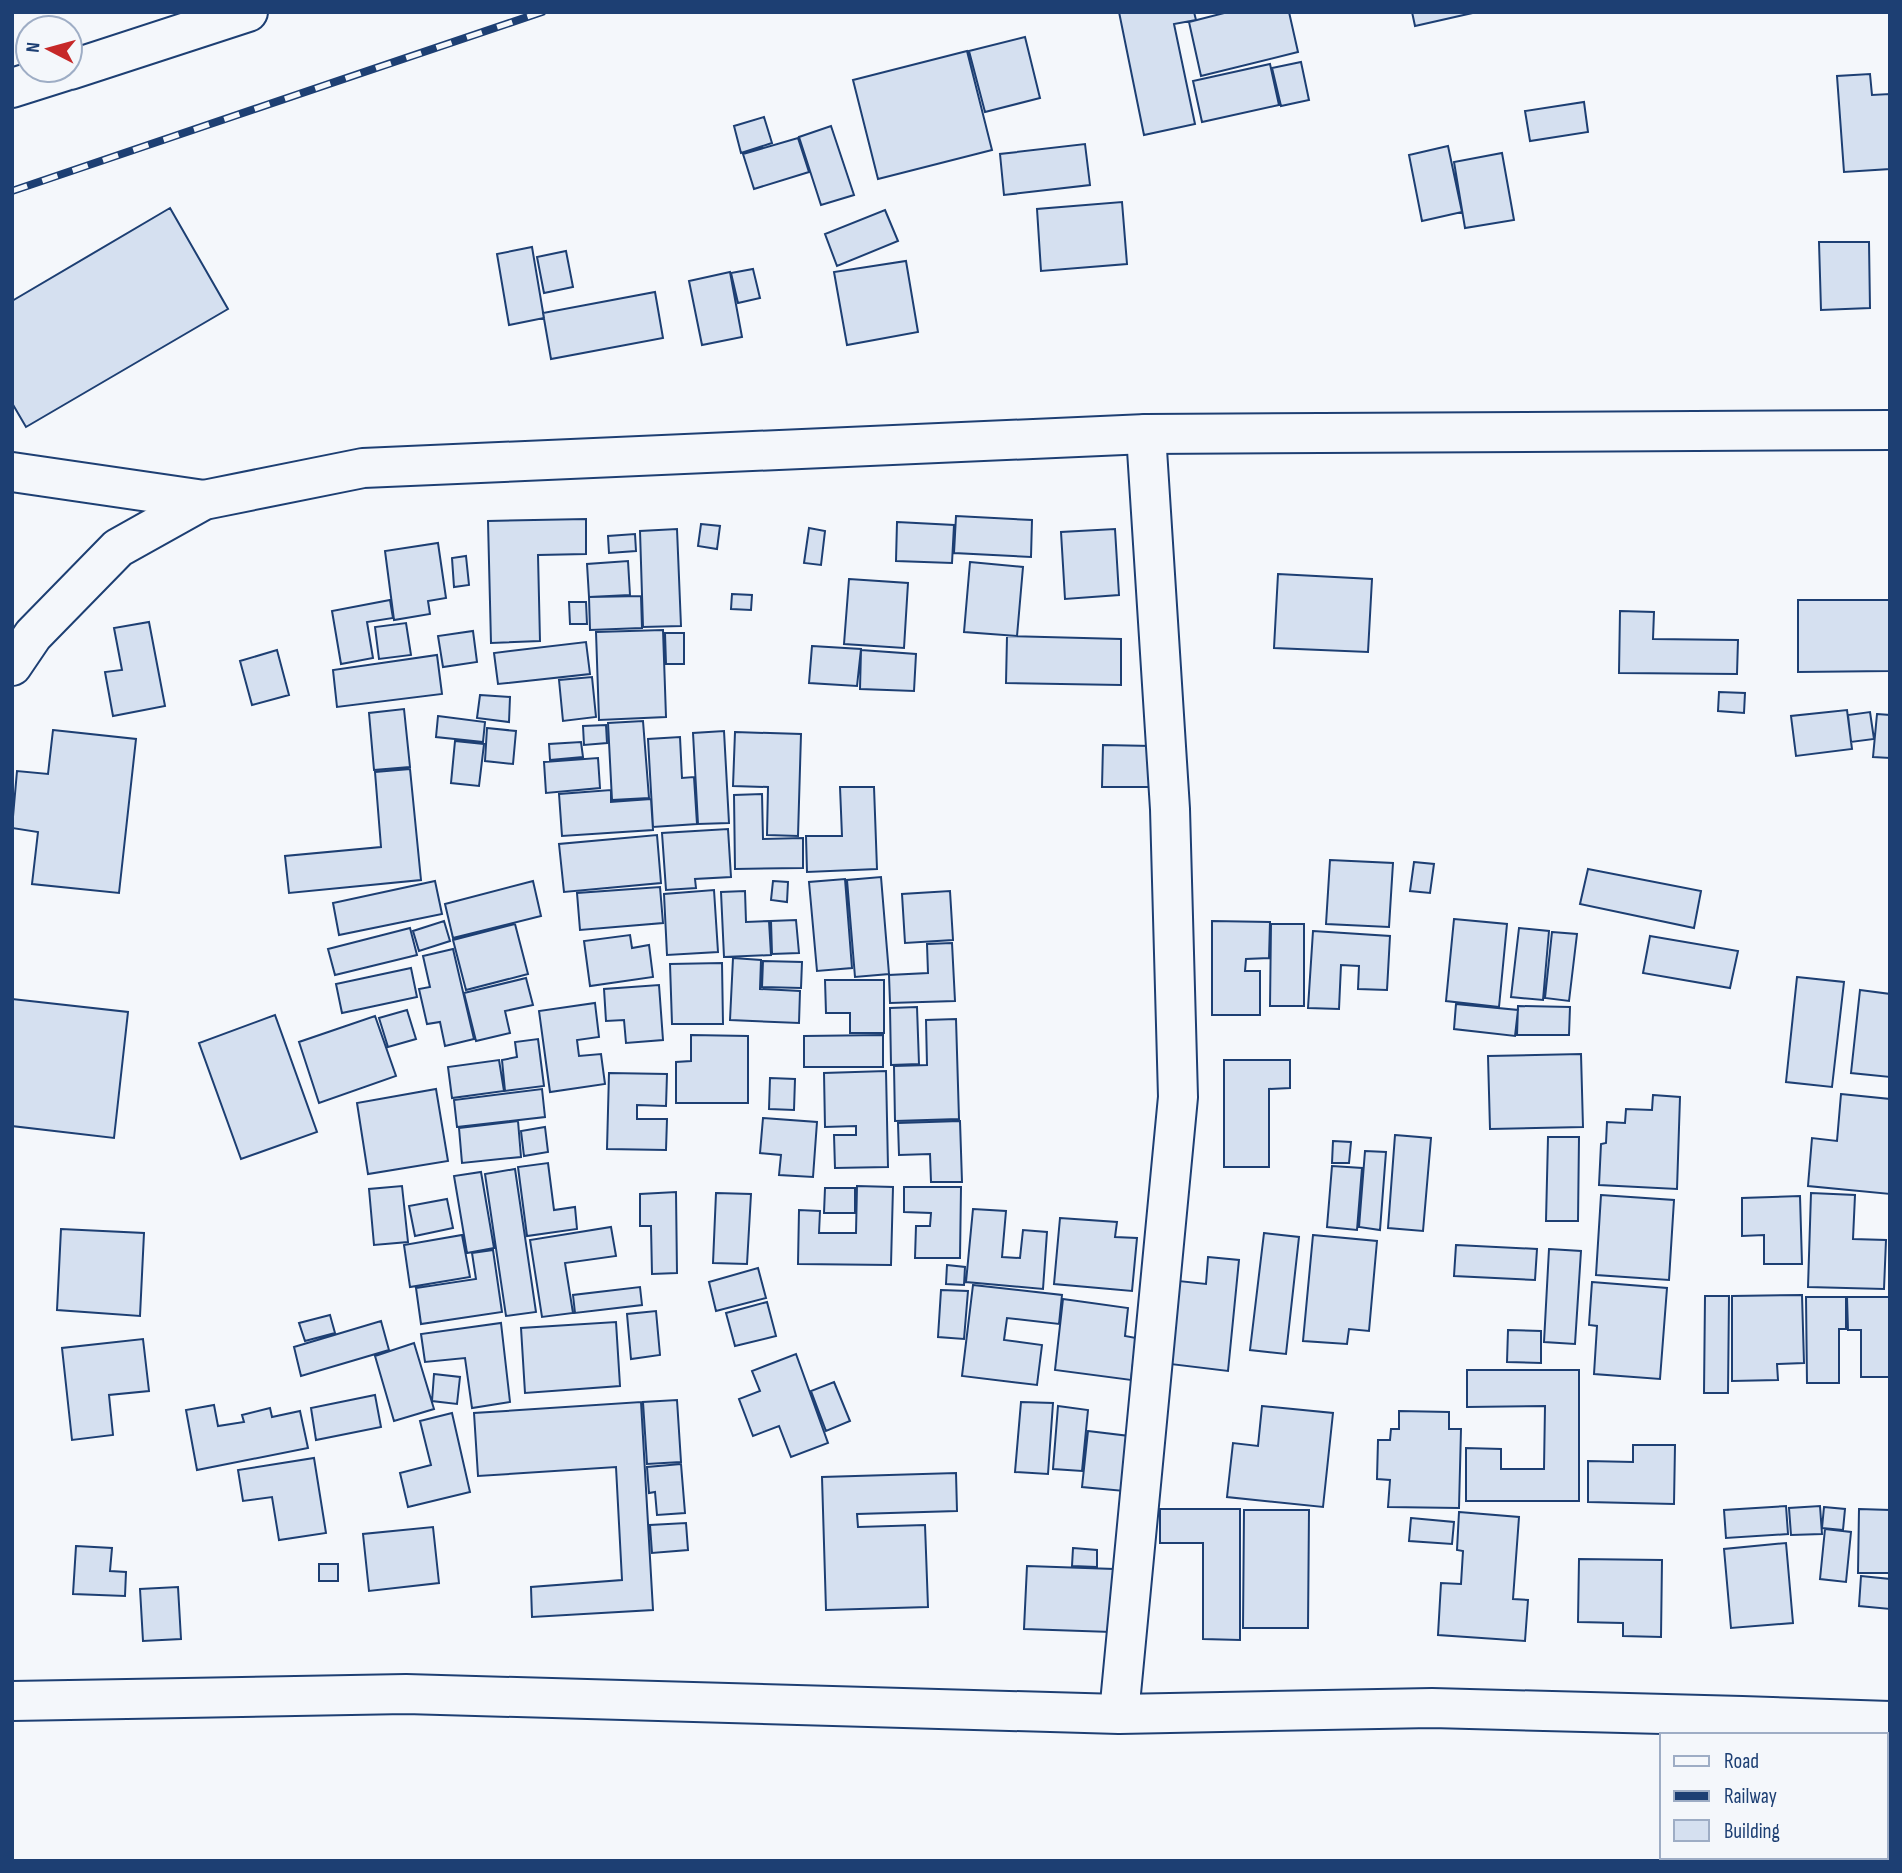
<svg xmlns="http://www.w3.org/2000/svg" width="1902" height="1873" font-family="'Sofia Sans Condensed',sans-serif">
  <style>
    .building { fill: #d5e0f0; stroke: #1d3f73; stroke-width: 2 }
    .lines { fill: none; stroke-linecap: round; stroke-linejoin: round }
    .minor-casing { stroke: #1d3f73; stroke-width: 42 }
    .tertiary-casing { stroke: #1d3f73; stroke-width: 42 }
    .minor { stroke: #f4f7fb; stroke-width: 38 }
    .tertiary { stroke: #f4f7fb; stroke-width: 38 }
    .rail-casing { stroke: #1d3f73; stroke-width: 8 }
    .rail { stroke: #f4f7fb; stroke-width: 5; stroke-dasharray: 16; stroke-linecap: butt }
  </style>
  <rect width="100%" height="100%" fill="#f4f7fb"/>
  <path class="building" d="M 1119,12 L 1194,12 L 1196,20 L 1174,24 L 1195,124 L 1144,135 Z
    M 1228,12 L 1289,12 L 1298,52 L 1201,76 L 1189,22 Z
    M 1412,12 L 1477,12 L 1415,26 Z
    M 1025,37 L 1040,98 L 985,112 L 969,51 Z
    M 967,51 L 992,150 L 878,179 L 853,80 Z
    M 1301,62 L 1309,100 L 1281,106 L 1272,68 Z
    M 1270,64 L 1279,105 L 1202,122 L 1193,81 Z
    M 1870,74 L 1872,95 L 1890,94 L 1890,169 L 1844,172 L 1837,76 Z
    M 1584,102 L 1588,132 L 1530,141 L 1525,111 Z
    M 764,117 L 772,143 L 741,153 L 734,126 Z
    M 831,126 L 854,195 L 821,205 L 799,137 Z
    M 798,138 L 809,172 L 754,189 L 743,154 Z
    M 1085,144 L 1090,185 L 1004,195 L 1000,154 Z
    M 1448,146 L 1462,212 L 1422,221 L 1409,155 Z
    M 1502,153 L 1514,220 L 1465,228 L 1454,162 Z
    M 1122,202 L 1127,264 L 1041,271 L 1037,209 Z
    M 170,208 L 228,309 L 26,427 L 12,403 L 12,301 Z
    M 885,210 L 898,241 L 837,266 L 825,234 Z
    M 1819,242 L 1869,242 L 1870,308 L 1821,310 Z
    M 532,247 L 544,318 L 509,325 L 497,254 Z
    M 566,251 L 573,287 L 544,293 L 537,257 Z
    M 906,261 L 918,332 L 847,345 L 834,272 Z
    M 753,269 L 760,298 L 738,303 L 731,273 Z
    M 730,272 L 742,337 L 702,345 L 689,281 Z
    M 655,292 L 663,338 L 551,359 L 543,313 Z
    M 956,516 L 1032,520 L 1031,557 L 954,553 Z
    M 586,519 L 586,554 L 538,555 L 540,641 L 491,643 L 488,521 Z
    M 897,522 L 954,525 L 952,563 L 896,561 Z
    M 701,524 L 720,526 L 717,549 L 698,546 Z
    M 809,528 L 825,531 L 821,565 L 804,563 Z
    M 677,529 L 681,626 L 643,627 L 640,531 Z
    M 1115,529 L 1119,595 L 1065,599 L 1061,532 Z
    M 635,534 L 636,551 L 609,553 L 608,536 Z
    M 438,543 L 446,598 L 428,601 L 430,614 L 394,620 L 385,551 Z
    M 466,556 L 469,585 L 454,587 L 452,558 Z
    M 628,561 L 630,595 L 589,597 L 587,564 Z
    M 970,562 L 1023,567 L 1017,636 L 964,632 Z
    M 1278,574 L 1372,579 L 1368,652 L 1274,648 Z
    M 849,579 L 908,583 L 904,648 L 844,644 Z
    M 732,594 L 752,595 L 751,610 L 731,609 Z
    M 641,596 L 642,628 L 590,630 L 589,597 Z
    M 390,600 L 393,618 L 367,622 L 373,658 L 341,664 L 332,611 Z
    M 1798,600 L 1890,600 L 1890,671 L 1798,672 Z
    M 569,602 L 586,602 L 587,624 L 570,624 Z
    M 1620,611 L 1654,612 L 1653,639 L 1738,640 L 1737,674 L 1619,673 Z
    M 149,622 L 165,706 L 113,716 L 105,672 L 122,670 L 114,628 Z
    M 406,623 L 411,655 L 379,659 L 375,627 Z
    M 663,630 L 666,717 L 599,720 L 596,632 Z
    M 473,631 L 477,662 L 443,667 L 438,636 Z
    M 665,633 L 684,633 L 684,664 L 666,664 Z
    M 1007,636 L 1121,639 L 1121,685 L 1006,683 Z
    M 586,642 L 590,674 L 498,684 L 494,653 Z
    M 812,646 L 861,649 L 857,686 L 809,683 Z
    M 277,650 L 289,695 L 252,705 L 240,661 Z
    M 861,650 L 916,654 L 914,691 L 860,689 Z
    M 437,655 L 442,694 L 337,707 L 333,670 Z
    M 592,677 L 596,717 L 563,721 L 559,680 Z
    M 1719,692 L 1745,693 L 1744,713 L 1718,711 Z
    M 480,695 L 510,697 L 509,722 L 477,718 Z
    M 404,709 L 410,767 L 374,770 L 369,713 Z
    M 1847,710 L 1852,749 L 1796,756 L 1791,716 Z
    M 1870,712 L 1874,739 L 1851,742 L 1848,715 Z
    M 1877,714 L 1890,715 L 1890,758 L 1873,757 Z
    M 438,716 L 485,722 L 483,742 L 436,737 Z
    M 643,721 L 649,798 L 612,800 L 608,723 Z
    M 606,725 L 607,743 L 584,745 L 583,726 Z
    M 487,728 L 516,731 L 513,764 L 485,761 Z
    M 53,730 L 136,739 L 119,893 L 32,884 L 38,832 L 12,828 L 17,771 L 48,774 Z
    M 724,731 L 729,823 L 698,824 L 693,733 Z
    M 735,732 L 801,734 L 798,836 L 767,835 L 768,787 L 733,786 Z
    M 680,737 L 682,778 L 694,777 L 697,824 L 653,827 L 648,739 Z
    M 455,741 L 484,744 L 479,786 L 451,783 Z
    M 581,742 L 583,757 L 550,760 L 549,744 Z
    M 1103,745 L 1152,746 L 1151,787 L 1102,787 Z
    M 598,758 L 600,788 L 546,793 L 544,762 Z
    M 410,769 L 421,880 L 289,893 L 285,856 L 381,847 L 375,772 Z
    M 840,787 L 874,787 L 877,869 L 807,872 L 806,836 L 842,836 Z
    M 611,790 L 611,802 L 651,799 L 653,830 L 562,836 L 559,794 Z
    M 762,794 L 763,839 L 803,838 L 803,868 L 735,869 L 734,795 Z
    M 728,829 L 731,877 L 695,879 L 696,888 L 666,890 L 662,833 Z
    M 657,835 L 661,883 L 564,892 L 559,844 Z
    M 1330,860 L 1393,863 L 1389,927 L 1326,924 Z
    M 1414,862 L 1434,864 L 1430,893 L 1410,891 Z
    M 1588,869 L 1701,891 L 1694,928 L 1580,904 Z
    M 881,877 L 889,974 L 855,977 L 847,880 Z
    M 845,879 L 852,968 L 817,971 L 809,882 Z
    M 435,881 L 442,914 L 339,935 L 333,903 Z
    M 533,881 L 541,916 L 453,938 L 445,904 Z
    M 773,881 L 788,882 L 787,902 L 771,900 Z
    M 660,887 L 663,923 L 580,930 L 577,893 Z
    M 714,890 L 718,952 L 667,955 L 664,894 Z
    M 745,891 L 746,922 L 769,921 L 771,955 L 724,957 L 721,892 Z
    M 950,891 L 953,940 L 905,943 L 902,894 Z
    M 1454,919 L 1507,924 L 1499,1007 L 1446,1001 Z
    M 796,920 L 799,953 L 772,954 L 771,921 Z
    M 444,921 L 450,941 L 419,951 L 413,931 Z
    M 1212,921 L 1270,922 L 1269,958 L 1246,959 L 1245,971 L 1260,971 L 1260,1015 L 1212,1015 Z
    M 515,924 L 528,974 L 466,990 L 453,940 Z
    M 1271,924 L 1304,924 L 1304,1006 L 1270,1006 Z
    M 410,928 L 417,955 L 335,975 L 328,949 Z
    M 1519,928 L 1549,931 L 1543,1000 L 1511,997 Z
    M 1313,931 L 1390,936 L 1387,990 L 1358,989 L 1359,966 L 1341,965 L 1339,1009 L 1308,1008 Z
    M 1552,932 L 1577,934 L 1569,1001 L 1545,998 Z
    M 630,935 L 632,948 L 649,945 L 653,977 L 590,986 L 584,941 Z
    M 1650,936 L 1738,951 L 1730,988 L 1643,973 Z
    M 952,943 L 955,1001 L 890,1003 L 889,975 L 928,973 L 927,944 Z
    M 453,949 L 474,1039 L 445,1046 L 440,1022 L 427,1024 L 419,989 L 430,987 L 423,956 Z
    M 733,958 L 761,960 L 760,989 L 800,991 L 799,1023 L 730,1020 Z
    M 763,961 L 802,962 L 801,988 L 762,987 Z
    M 722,963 L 723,1024 L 672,1024 L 670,964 Z
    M 411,968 L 417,997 L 342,1013 L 336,984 Z
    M 1797,977 L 1844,982 L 1832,1087 L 1786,1082 Z
    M 526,978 L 533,1005 L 505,1011 L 510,1033 L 476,1041 L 464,993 Z
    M 825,980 L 884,980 L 884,1033 L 850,1033 L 850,1013 L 826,1013 Z
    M 659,985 L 663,1040 L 626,1043 L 624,1020 L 606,1021 L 604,989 Z
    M 1860,990 L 1890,994 L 1890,1077 L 1851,1073 Z
    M 12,999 L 128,1012 L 114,1138 L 12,1126 Z
    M 595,1003 L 599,1037 L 577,1040 L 579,1056 L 601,1054 L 605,1084 L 550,1092 L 539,1011 Z
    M 1456,1004 L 1518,1010 L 1515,1036 L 1454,1029 Z
    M 1518,1006 L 1570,1007 L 1569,1035 L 1517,1035 Z
    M 917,1007 L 919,1064 L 891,1065 L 890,1008 Z
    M 407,1010 L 416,1039 L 388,1047 L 379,1018 Z
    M 275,1015 L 317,1132 L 241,1159 L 199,1043 Z
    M 375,1016 L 396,1076 L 319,1103 L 299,1042 Z
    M 956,1019 L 959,1119 L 895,1121 L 894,1066 L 927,1065 L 926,1020 Z
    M 691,1035 L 748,1036 L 748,1103 L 676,1103 L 676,1062 L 691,1061 Z
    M 883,1035 L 883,1067 L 804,1067 L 804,1036 Z
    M 538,1039 L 544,1086 L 505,1091 L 502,1060 L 517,1057 L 515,1042 Z
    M 1581,1054 L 1583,1127 L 1490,1129 L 1488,1056 Z
    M 499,1060 L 504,1091 L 452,1098 L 448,1067 Z
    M 1224,1060 L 1290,1060 L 1290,1088 L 1269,1089 L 1269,1167 L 1224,1167 Z
    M 886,1071 L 888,1167 L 835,1168 L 834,1135 L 856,1135 L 856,1126 L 825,1127 L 824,1073 Z
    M 609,1073 L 667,1074 L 666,1106 L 637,1105 L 637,1119 L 667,1119 L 666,1150 L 607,1149 Z
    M 770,1078 L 795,1079 L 794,1110 L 769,1109 Z
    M 436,1089 L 448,1161 L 368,1174 L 357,1103 Z
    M 542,1089 L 545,1117 L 457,1127 L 454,1100 Z
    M 1841,1094 L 1890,1099 L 1890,1194 L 1808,1186 L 1812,1138 L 1837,1141 Z
    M 1653,1095 L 1680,1097 L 1677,1189 L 1599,1185 L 1601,1144 L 1606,1143 L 1607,1122 L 1625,1123 L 1626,1109 L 1652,1110 Z
    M 763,1118 L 817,1122 L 813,1177 L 779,1175 L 781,1155 L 760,1153 Z
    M 518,1121 L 521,1157 L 462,1163 L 459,1128 Z
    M 960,1121 L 962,1182 L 931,1182 L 930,1154 L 899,1155 L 898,1123 Z
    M 545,1127 L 548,1152 L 524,1156 L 521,1131 Z
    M 1395,1135 L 1431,1138 L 1423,1231 L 1388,1228 Z
    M 1548,1137 L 1579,1137 L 1578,1221 L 1546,1221 Z
    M 1333,1141 L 1351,1142 L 1349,1163 L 1332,1163 Z
    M 1365,1151 L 1386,1152 L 1380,1230 L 1359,1227 Z
    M 548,1163 L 554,1210 L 575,1207 L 577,1229 L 527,1236 L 518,1167 Z
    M 1332,1166 L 1362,1168 L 1357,1230 L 1327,1227 Z
    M 515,1169 L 536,1312 L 506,1316 L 485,1174 Z
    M 481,1172 L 494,1248 L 467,1253 L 454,1176 Z
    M 402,1186 L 408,1242 L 374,1245 L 369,1189 Z
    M 857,1186 L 893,1187 L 891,1265 L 798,1264 L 799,1210 L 820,1211 L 819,1233 L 856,1233 Z
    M 904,1187 L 961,1187 L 960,1258 L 915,1258 L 916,1226 L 930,1226 L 931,1213 L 904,1212 Z
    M 825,1188 L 855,1188 L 855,1213 L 824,1213 Z
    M 676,1192 L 677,1273 L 652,1274 L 651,1226 L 640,1226 L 640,1194 Z
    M 716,1193 L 751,1194 L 747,1264 L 713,1263 Z
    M 1811,1193 L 1855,1195 L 1853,1239 L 1886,1240 L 1884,1289 L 1808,1287 Z
    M 1601,1195 L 1674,1200 L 1669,1280 L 1596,1275 Z
    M 1800,1196 L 1802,1264 L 1764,1264 L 1764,1235 L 1742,1236 L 1742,1198 Z
    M 447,1199 L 453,1228 L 415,1236 L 409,1206 Z
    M 973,1209 L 1006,1211 L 1002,1257 L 1020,1258 L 1023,1230 L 1047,1232 L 1043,1289 L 966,1282 Z
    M 1060,1218 L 1117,1222 L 1115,1237 L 1137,1238 L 1132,1291 L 1054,1284 Z
    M 611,1227 L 616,1256 L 565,1263 L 573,1313 L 542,1317 L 530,1240 Z
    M 61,1229 L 144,1233 L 140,1316 L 57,1310 Z
    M 1264,1233 L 1299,1237 L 1286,1354 L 1250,1350 Z
    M 462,1235 L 470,1277 L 410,1287 L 404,1245 Z
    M 1313,1235 L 1377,1241 L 1369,1331 L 1349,1329 L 1347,1344 L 1303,1341 Z
    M 1456,1245 L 1537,1249 L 1535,1280 L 1454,1276 Z
    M 1549,1249 L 1581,1251 L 1575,1344 L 1544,1342 Z
    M 493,1250 L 502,1312 L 421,1324 L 416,1288 L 476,1279 L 472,1253 Z
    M 1208,1257 L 1239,1260 L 1228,1371 L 1170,1364 L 1179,1281 L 1206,1284 Z
    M 947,1265 L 965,1267 L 964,1285 L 946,1284 Z
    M 758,1268 L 766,1298 L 716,1311 L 709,1282 Z
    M 1592,1282 L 1667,1288 L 1660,1379 L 1594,1374 L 1597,1326 L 1589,1325 Z
    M 973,1285 L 1062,1295 L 1059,1324 L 1007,1318 L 1004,1340 L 1042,1345 L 1037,1385 L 962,1376 Z
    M 640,1287 L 642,1305 L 575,1313 L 573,1295 Z
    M 941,1290 L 968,1291 L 964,1339 L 938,1337 Z
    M 1802,1295 L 1804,1363 L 1777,1364 L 1778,1380 L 1732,1381 L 1732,1296 Z
    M 1705,1296 L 1729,1296 L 1728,1393 L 1704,1393 Z
    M 1806,1297 L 1846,1297 L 1846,1329 L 1839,1329 L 1839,1383 L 1807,1383 Z
    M 1847,1297 L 1890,1297 L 1890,1377 L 1861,1377 L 1861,1330 L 1848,1330 Z
    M 1063,1299 L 1128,1308 L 1125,1336 L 1136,1338 L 1131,1380 L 1055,1370 Z
    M 767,1302 L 776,1336 L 735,1346 L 726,1313 Z
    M 656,1311 L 660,1355 L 631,1359 L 627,1314 Z
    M 330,1315 L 335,1333 L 305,1341 L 299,1323 Z
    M 381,1321 L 389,1350 L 301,1376 L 294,1347 Z
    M 616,1322 L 620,1386 L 525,1393 L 521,1328 Z
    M 501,1323 L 510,1402 L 472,1408 L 465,1358 L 425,1362 L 421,1334 Z
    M 1508,1330 L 1541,1331 L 1541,1363 L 1507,1362 Z
    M 143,1339 L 149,1391 L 109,1395 L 113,1435 L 72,1440 L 62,1348 Z
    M 414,1343 L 434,1409 L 394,1421 L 375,1356 Z
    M 796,1354 L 828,1443 L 791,1457 L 779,1426 L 753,1436 L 739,1399 L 760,1391 L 752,1371 Z
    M 1467,1370 L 1579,1370 L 1579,1501 L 1466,1501 L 1466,1448 L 1501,1449 L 1501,1469 L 1544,1469 L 1545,1406 L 1467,1407 Z
    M 434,1374 L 460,1377 L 457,1404 L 432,1401 Z
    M 834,1382 L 850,1421 L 826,1431 L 811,1391 Z
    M 375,1395 L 381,1427 L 316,1440 L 311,1408 Z
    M 677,1400 L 681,1462 L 647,1464 L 643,1402 Z
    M 641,1402 L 653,1610 L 532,1617 L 531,1587 L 622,1580 L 616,1467 L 478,1476 L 474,1413 Z
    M 1021,1402 L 1053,1403 L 1048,1474 L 1015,1472 Z
    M 214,1405 L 218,1426 L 244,1422 L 242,1415 L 270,1408 L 272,1417 L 300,1411 L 308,1448 L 197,1470 L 186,1410 Z
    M 1058,1406 L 1088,1410 L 1082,1471 L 1053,1469 Z
    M 1262,1406 L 1333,1413 L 1323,1507 L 1227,1497 L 1233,1443 L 1258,1446 Z
    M 1399,1411 L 1449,1412 L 1449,1429 L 1461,1429 L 1459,1508 L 1388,1507 L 1390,1480 L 1377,1479 L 1378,1440 L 1390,1440 L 1391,1429 L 1399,1429 Z
    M 452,1413 L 470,1492 L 408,1507 L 400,1473 L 431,1465 L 420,1421 Z
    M 1088,1431 L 1129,1436 L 1124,1491 L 1082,1487 Z
    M 1633,1445 L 1675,1445 L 1674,1504 L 1588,1502 L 1588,1461 L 1633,1462 Z
    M 314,1458 L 326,1533 L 279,1540 L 272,1497 L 243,1501 L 238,1470 Z
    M 681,1464 L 685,1513 L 657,1515 L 655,1492 L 649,1493 L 647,1467 Z
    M 956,1473 L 957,1511 L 857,1514 L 858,1527 L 925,1525 L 928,1607 L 826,1610 L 822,1477 Z
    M 1786,1506 L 1788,1534 L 1726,1538 L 1724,1510 Z
    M 1820,1506 L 1822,1534 L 1791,1535 L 1789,1508 Z
    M 1824,1507 L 1845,1509 L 1843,1530 L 1822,1528 Z
    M 1160,1509 L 1240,1509 L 1240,1640 L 1203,1639 L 1203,1543 L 1160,1543 Z
    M 1859,1509 L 1890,1510 L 1889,1573 L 1858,1573 Z
    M 1244,1510 L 1309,1510 L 1308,1628 L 1243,1628 Z
    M 1459,1512 L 1519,1517 L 1513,1599 L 1528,1600 L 1525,1641 L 1438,1635 L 1441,1583 L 1461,1584 L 1463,1551 L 1457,1550 Z
    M 1411,1518 L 1454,1522 L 1452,1544 L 1409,1541 Z
    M 686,1523 L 688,1550 L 652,1553 L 650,1525 Z
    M 433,1527 L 439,1583 L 369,1591 L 363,1534 Z
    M 1825,1529 L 1851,1532 L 1846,1582 L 1820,1579 Z
    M 1786,1543 L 1793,1623 L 1731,1628 L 1724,1549 Z
    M 76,1546 L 112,1548 L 110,1571 L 126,1572 L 125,1596 L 73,1594 Z
    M 1073,1548 L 1097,1550 L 1097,1567 L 1072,1566 Z
    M 1579,1559 L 1662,1560 L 1661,1637 L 1623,1636 L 1623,1623 L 1578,1622 Z
    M 319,1564 L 338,1564 L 338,1581 L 319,1581 Z
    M 1027,1566 L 1114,1569 L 1111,1632 L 1024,1629 Z
    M 1861,1576 L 1890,1579 L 1890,1609 L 1859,1606 Z
    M 178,1587 L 181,1639 L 143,1641 L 140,1589 Z"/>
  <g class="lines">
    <defs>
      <path id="minor" d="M 70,70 L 248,12
        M 12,88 L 69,70
        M 12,472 L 204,500
        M 12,1701 L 406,1694 L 1119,1714 L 1432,1708 L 1742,1716 L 1890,1721
        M 1119,1714 L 1178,1097 L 1170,809 L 1146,434"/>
      <path id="tertiary" d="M 12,666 L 33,635 L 118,548 L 204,500 L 363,468 L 1146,434 L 1890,430"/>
    </defs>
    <use href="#minor" class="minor-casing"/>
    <use href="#tertiary" class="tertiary-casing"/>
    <use href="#minor" class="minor"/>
    <use href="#tertiary" class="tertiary"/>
    <defs>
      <path id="rail" d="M 12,191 L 542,12"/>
    </defs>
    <use href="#rail" class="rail-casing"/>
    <use href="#rail" class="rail"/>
  </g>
  <rect width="1902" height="1873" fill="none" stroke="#1d3f73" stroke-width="28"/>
  <rect x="1660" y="1733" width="228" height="126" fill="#f4f7fb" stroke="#9eadc5" stroke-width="2"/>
  <rect x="1674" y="1756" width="35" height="10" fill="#f4f7fb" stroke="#9eadc5" stroke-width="2"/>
  <text x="1724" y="1768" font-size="21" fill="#1d3f73">Road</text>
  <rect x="1674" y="1791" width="35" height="10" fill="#1d3f73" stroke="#9eadc5" stroke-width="2"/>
  <text x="1724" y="1803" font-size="21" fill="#1d3f73">Railway</text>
  <rect x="1674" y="1820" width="35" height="21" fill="#d5e0f0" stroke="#9eadc5" stroke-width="2"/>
  <text x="1724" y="1838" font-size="21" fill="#1d3f73">Building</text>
  <g transform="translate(49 49) rotate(276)"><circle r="33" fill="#f4f7fb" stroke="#9eadc5" stroke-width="2"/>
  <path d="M0-5L12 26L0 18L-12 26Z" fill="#c62828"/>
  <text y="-10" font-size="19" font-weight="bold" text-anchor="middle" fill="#1d3f73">N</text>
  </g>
</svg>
